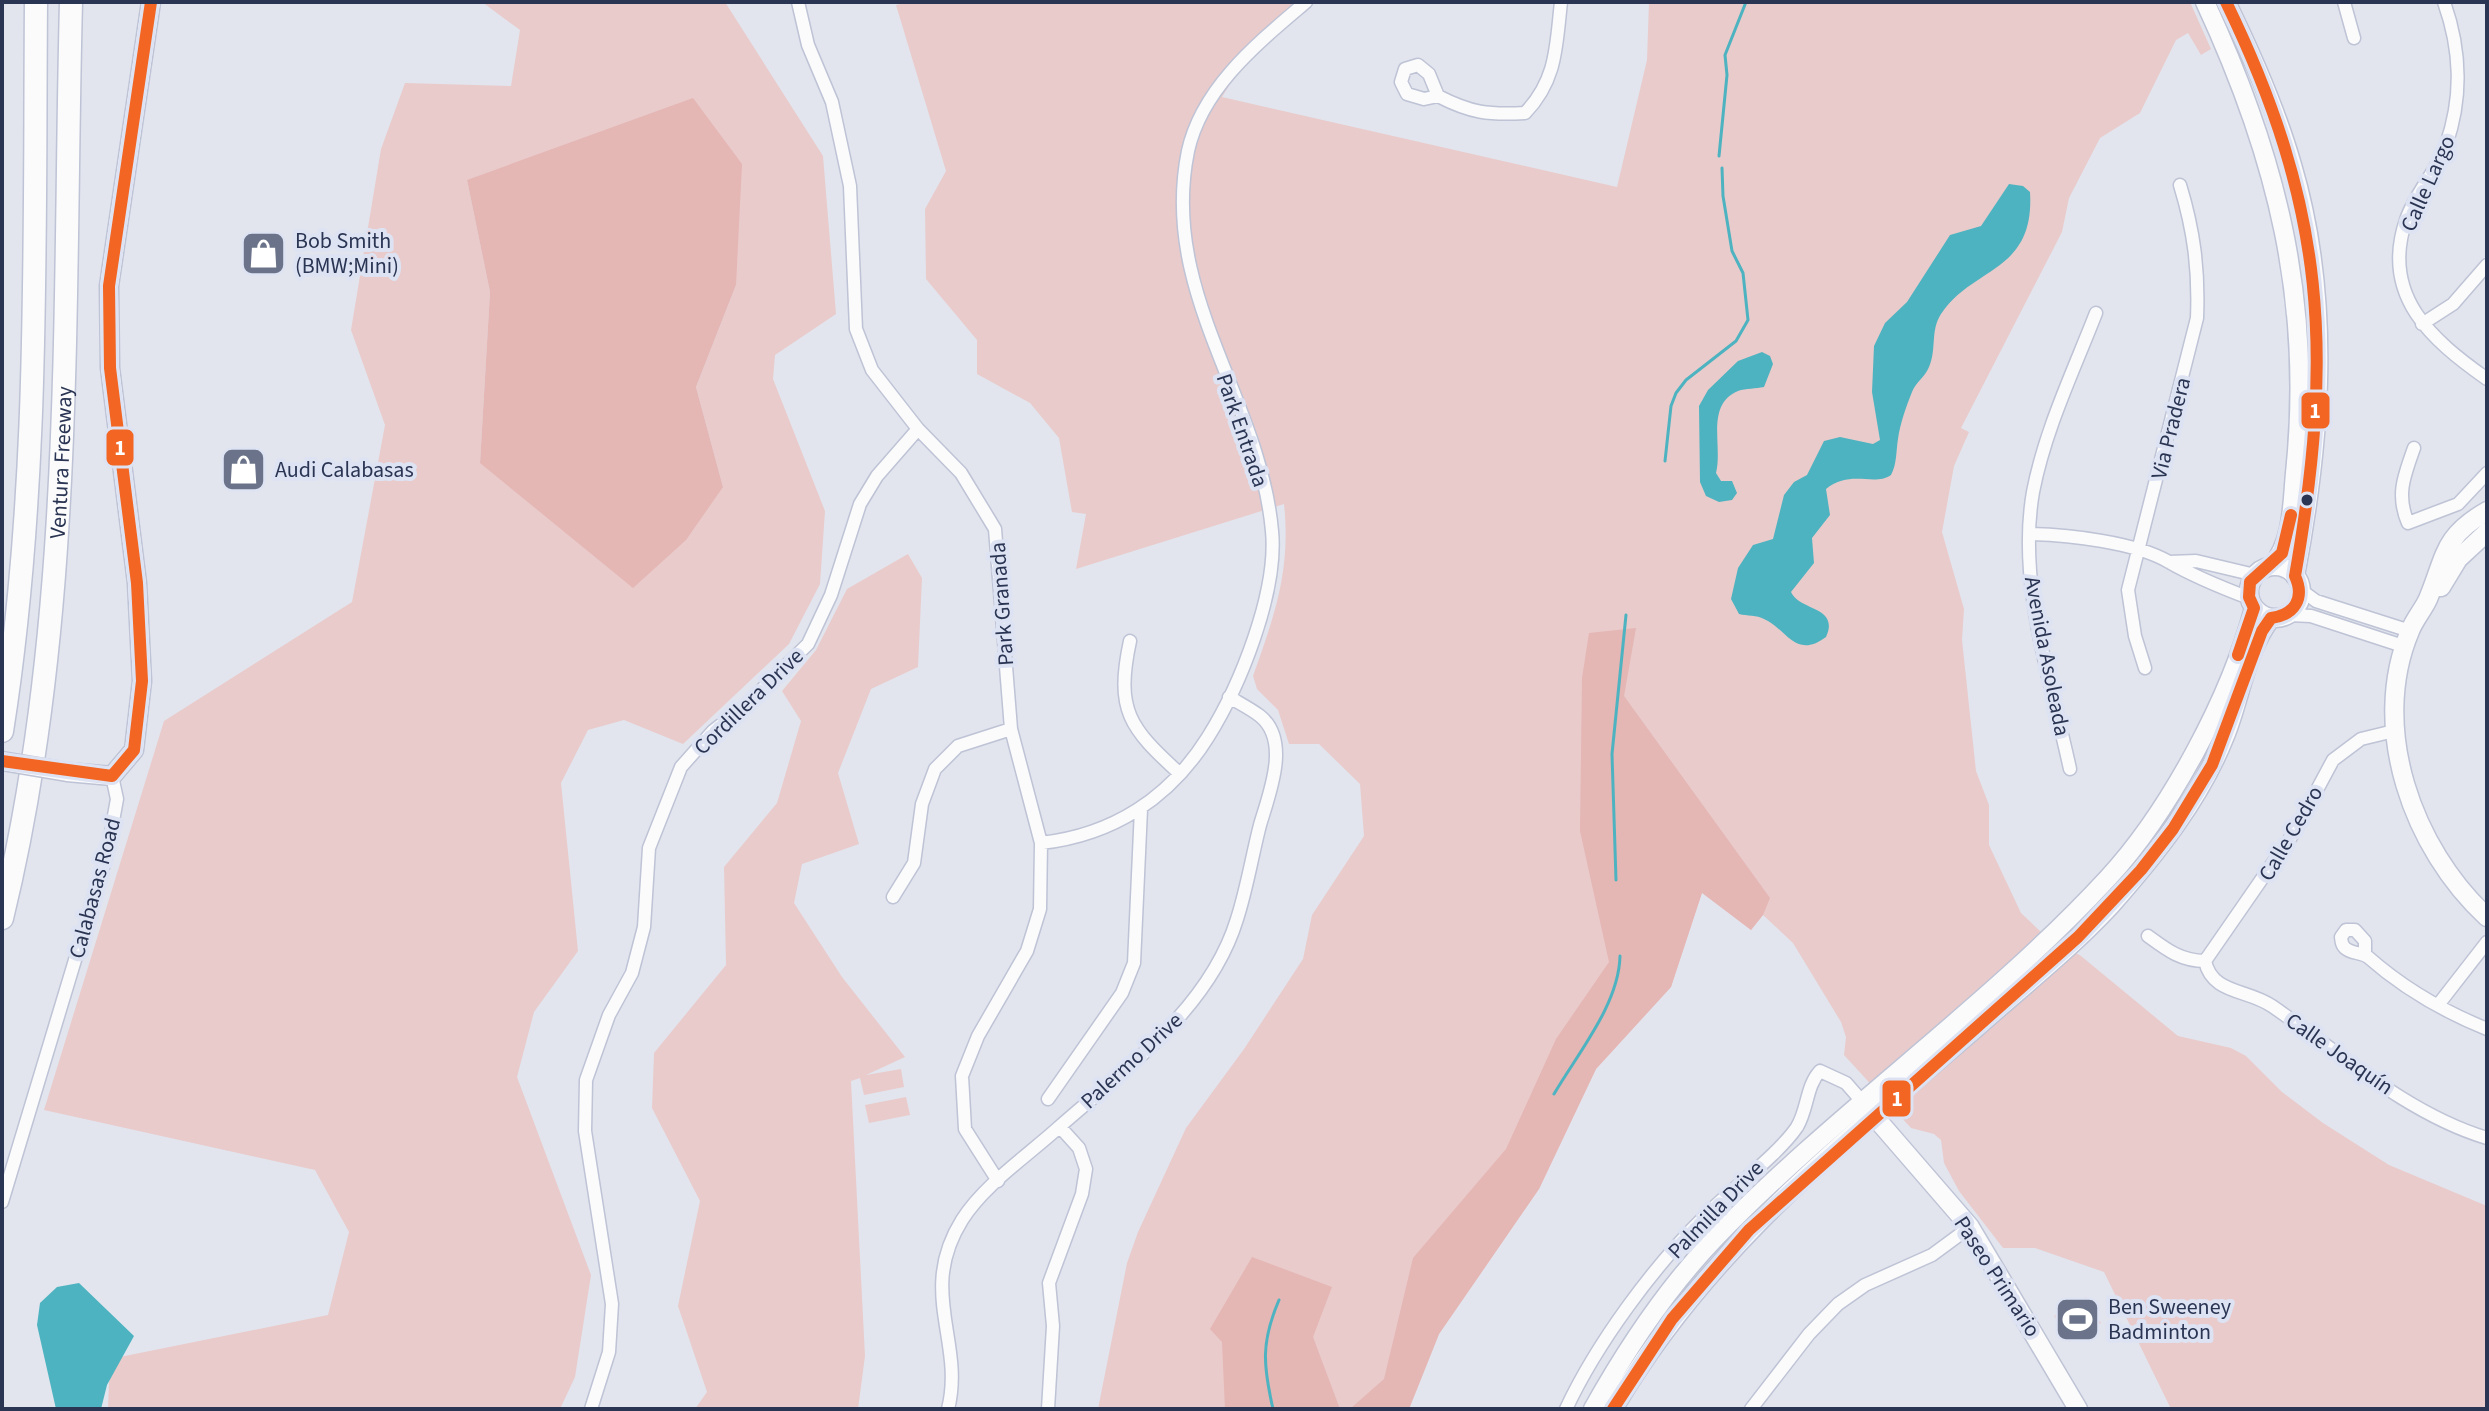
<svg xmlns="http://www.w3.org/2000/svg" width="2489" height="1411" font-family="'Source Sans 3',sans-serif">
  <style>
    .green { fill: #e9cbcb; fill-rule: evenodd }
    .forest { fill: #e4b6b4 }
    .water { fill: #4eb3c0 }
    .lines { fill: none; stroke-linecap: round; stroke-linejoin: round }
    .stream { stroke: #4eb3c0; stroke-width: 3 }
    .street-casing { stroke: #bec3d5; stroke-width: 15 }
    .secondary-casing { stroke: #bec3d5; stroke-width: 21 }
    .highway-casing { stroke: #bec3d5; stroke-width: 25 }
    .street { stroke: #fbfbfc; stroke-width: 12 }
    .secondary { stroke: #fbfbfc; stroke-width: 18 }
    .highway { stroke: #fbfbfc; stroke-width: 22 }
    .secondary-bridge-casing { stroke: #bec3d5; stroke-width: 21; stroke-linecap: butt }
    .secondary-bridge { stroke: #fbfbfc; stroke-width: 18 }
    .bus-1-casing { stroke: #dde3f3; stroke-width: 18 }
    .bus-1 { stroke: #f26522; stroke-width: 12 }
    .bus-dot { fill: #2a3553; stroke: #dde3f3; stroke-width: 3 }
    .labels { text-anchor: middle; stroke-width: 8; stroke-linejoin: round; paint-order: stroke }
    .street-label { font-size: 22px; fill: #2a3553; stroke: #dde3f3 }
    .poi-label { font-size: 22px; fill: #2a3553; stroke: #dde3f3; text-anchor: start }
    .line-badge { stroke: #dde3f3; stroke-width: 3 }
    .badge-label { font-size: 22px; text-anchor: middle; font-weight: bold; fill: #fff }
  </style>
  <rect width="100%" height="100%" fill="#e2e5ee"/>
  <path class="green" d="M 482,2 L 725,2 L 823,156 L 836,314 L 775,355 L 773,379 L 825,511 L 820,584 L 789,644 L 683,744 L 624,720 L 588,730 L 561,783 L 578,951 L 534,1012 L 517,1077 L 591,1275 L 575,1377 L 560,1409 L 108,1409 L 110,1359 L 328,1315 L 349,1232 L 315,1170 L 44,1110 L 164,721 L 352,602 L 385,425 L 351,330 L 381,149 L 405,83 L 511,86 L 520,30 ZM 467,180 L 736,285 L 696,387 L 723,487 L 480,463 L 490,292 Z
    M 910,2 L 1306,2 L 1252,48 L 1222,97 L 1617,187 L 1647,60 L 1649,2 L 2190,2 L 2211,49 L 2201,55 L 2188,33 L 2176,40 L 2140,113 L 2100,138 L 2069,198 L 2062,232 L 1961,428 L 1969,432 L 1954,466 L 1942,532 L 1964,609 L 1962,640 L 1976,771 L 1989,805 L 1989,845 L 2021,913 L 2041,932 L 2081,956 L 2178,1036 L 2231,1048 L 2246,1056 L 2282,1092 L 2323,1123 L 2389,1165 L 2487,1206 L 2487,1409 L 2171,1409 L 2104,1272 L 2035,1248 L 2003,1248 L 1959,1191 L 1944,1163 L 1941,1140 L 1934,1134 L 1911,1128 L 1844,1055 L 1846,1037 L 1841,1022 L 1793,943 L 1763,915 L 1751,930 L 1702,892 L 1671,987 L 1596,1069 L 1539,1189 L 1439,1334 L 1409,1409 L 1098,1409 L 1127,1263 L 1138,1232 L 1186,1128 L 1244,1049 L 1303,959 L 1312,915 L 1364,836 L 1360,784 L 1319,744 L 1289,744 L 1278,710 L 1257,689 L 1253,676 C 1275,614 1291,570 1284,504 L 1076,569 L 1086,514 L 1072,512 L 1059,438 L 1030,403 L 977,374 L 977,340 L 926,279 L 925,209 L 946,171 L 896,5 Z
    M 908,554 L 922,578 L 918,667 L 871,689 L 838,773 L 859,844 L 802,864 L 794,903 L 842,977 L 905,1057 L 866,1075 L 901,1069 L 904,1087 L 864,1095 L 860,1078 L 851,1081 L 865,1356 L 858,1409 L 695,1409 L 707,1392 L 678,1306 L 700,1201 L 652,1108 L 654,1053 L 726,965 L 724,867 L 777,803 L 801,721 L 782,691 L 816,650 L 847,589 Z
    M 906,1097 L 910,1115 L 869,1123 L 865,1105 Z
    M 2086,1297 L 2099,1313 L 2096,1315 L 2101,1323 L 2069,1342 L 2065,1334 L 2069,1331 L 2064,1330 L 2054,1316 Z"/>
  <path class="forest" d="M 693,98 L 742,164 L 736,285 L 696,387 L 723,487 L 686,540 L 633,588 L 480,463 L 490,292 L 467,180 Z
    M 1636,628 L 1624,696 L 1770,898 L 1763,915 L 1751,930 L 1702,893 L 1671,987 L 1596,1069 L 1539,1189 L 1439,1334 L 1409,1409 L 1350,1409 L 1384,1379 L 1413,1258 L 1506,1149 L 1556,1039 L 1609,962 L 1580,831 L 1582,678 L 1589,633 Z
    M 1252,1257 L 1332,1287 L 1313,1337 L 1340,1409 L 1225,1409 L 1222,1342 L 1210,1329 Z"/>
  <path class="water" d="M 2009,184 L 2023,186 L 2030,192 C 2035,273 1973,266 1941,314 C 1930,331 1937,349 1929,367 C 1925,377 1916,382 1912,392 C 1906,407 1900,424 1898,439 C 1896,451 1897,464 1891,475 C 1874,487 1851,469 1826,489 L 1830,515 L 1812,538 L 1814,563 L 1791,592 C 1799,611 1840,606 1826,637 C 1795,660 1787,629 1764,619 C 1757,615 1747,616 1739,614 L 1731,599 L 1738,568 L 1753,545 L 1773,539 L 1784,495 L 1794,482 L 1807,475 L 1824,441 L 1840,437 L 1873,444 L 1880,440 L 1872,392 L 1874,346 L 1885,323 L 1907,302 L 1950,235 L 1981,226 Z
    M 1762,352 L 1770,356 L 1773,364 L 1764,387 C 1756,389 1746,388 1738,391 C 1705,405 1723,446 1716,473 L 1721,481 L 1732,481 L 1737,493 L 1732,500 L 1719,502 L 1706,496 L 1700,482 L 1699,406 L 1708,390 L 1738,361 Z
    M 79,1283 L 134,1336 L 107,1385 L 101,1409 L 56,1409 L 37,1325 L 40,1303 L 57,1287 Z"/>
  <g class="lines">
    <path class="stream" d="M 1719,156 L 1727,75 L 1725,55 L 1746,2
      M 1665,461 L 1671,406 L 1676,393 L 1686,380 L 1736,341 L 1748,320 L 1743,273 L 1732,251 L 1723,196 L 1722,168
      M 1616,880 L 1612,754 L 1626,615
      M 1554,1094 C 1578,1053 1619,1004 1620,956
      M 1273,1409 C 1263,1365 1261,1342 1279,1300"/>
    <defs>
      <path id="street" d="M 798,2 L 808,45 L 832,102 L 850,186 L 856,329 L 872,370 L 918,429 L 961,473 L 995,529 L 1011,729 L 1041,843 L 1040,909 L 1027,951 L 978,1036 L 962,1076 L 965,1129 L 998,1181
        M 2344,2 L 2354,38
        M 2444,2 C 2461,50 2463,96 2446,145 C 2437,171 2415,193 2406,220 C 2380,296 2432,340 2487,379
        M 1438,96 L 1424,99 L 1407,94 L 1401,82 L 1405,69 L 1418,65 L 1429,74 L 1438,96 C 1471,113 1488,115 1525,113 C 1557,80 1556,46 1561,2
        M 2422,324 L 2453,304 L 2487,265
        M 2414,448 C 2404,476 2396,495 2408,523 L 2458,504 L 2487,473
        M 2029,534 C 2069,535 2135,542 2169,562 C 2195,577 2220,587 2249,598
        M 2169,562 L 2196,561 L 2255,575
        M 2301,590 L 2316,601 L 2410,631
        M 2289,615 L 2311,616 L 2406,647
        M 1130,641 C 1115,711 1130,728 1179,773
        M 2145,668 L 2135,636 L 2128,590 L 2197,318 C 2199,270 2194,231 2180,185
        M 2070,769 C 2051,681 2017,583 2033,492 C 2045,430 2073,372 2096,313
        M 1041,843 C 1113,835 1170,798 1208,737 C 1240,686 1278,592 1272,531 C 1260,397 1159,293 1188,151 C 1202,87 1259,42 1306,2
        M 893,897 L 914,863 L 922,804 L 935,769 L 958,746 L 1011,729
        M 2148,936 C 2167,950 2181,961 2205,961
        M 2365,954 L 2365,941 L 2355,930 L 2346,930 L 2341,937 C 2342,943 2341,944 2345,948 C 2352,954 2361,952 2368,957 C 2402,987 2445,1012 2487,1029
        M 2205,961 C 2212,994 2247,989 2272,1006 C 2339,1052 2407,1114 2487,1138
        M 2205,961 L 2295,831 L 2333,760 L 2361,739 L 2394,731
        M 2438,1005 L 2487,942
        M 1048,1099 L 1122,993 L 1134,963 L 1141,809
        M 2,1202 L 107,854 L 117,799 L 112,776
        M 591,1409 L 609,1352 L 612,1304 L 585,1131 L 586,1080 L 609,1015 L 632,973 L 644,927 L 649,848 L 681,767 L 713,731 L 744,707 L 808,644 L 831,595 L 860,504 L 877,476 L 918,429
        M 948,1409 C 965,1342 917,1292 962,1220 C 984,1185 1027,1156 1058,1128 C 1125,1069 1210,1008 1237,919 C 1247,888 1252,856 1260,825 C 1269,794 1291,741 1260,716 C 1251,709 1239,703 1229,697
        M 1048,1409 L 1053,1326 L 1049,1283 L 1082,1194 L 1086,1169 L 1079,1148 L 1060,1127
        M 1566,1409 C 1597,1343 1653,1267 1705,1216 C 1730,1190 1778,1155 1797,1127 C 1808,1109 1806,1086 1820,1071 L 1846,1083 L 1867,1107
        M 1751,1409 L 1809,1334 L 1838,1304 L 1865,1285 L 1932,1255 L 1970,1227"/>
      <path id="secondary" d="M 2205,2 C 2277,157 2313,302 2295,473 C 2292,505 2293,541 2272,566
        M 2226,2 C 2252,55 2276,109 2292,165 C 2332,300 2321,440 2295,576
        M 2487,511 C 2442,537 2446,556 2428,599 C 2423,610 2414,620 2410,631 C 2369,728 2413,849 2487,917
        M2249 592a26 26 0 1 1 52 0a26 26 0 1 1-52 0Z
        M 2441,587 L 2458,559 L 2487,532
        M 67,772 L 112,776 L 134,750 L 142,681 L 137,583 L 110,368 L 109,286 L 151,2
        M 1874,1116 L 1970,1227 L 2078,1409
        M 1593,1409 C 1627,1348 1667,1288 1716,1237 C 1839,1110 1988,1008 2108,878 C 2170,811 2231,696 2254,608
        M 1613,1409 C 1707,1249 1839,1146 1977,1027 C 2022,987 2070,949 2111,905 C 2156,854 2200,799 2225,736 C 2241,697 2245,652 2271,618"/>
      <g id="highway">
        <path d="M 2,731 C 40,491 34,244 36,2"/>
        <path id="s1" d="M 2,918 C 75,621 63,306 71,2"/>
      </g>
    </defs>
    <use href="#street" class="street-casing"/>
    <use href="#secondary" class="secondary-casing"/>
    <use href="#highway" class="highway-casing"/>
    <use href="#street" class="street"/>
    <use href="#secondary" class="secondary"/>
    <use href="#highway" class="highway"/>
    <defs>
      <path id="secondary-bridge" d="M 2,761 L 67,772"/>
    </defs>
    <use href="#secondary-bridge" class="secondary-bridge-casing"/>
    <use href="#secondary-bridge" class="secondary-bridge"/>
    <defs>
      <path id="bus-1" d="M 2238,655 L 2254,608 L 2249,597 L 2250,582 L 2282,553 L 2291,515
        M 2,761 L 112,776 L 134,750 L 142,681 L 137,583 L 110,368 L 109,286 L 151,2
        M 1613,1409 L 1672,1319 L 1749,1230 L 2078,937 L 2141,870 L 2173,829 L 2212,765 L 2262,631 L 2271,618 C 2295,615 2305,598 2295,576 C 2334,353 2326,208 2226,2"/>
    </defs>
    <use href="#bus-1" class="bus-1-casing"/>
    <use href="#bus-1" class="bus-1"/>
  </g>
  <defs>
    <symbol id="shop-square" viewBox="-11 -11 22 22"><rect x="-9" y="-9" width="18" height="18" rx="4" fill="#6a7389" stroke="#dde3f3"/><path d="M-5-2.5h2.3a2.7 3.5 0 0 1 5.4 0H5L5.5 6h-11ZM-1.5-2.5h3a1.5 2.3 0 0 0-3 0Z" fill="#fff"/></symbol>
    <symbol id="stadium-square" viewBox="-11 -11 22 22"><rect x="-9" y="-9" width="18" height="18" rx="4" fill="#6a7389" stroke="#dde3f3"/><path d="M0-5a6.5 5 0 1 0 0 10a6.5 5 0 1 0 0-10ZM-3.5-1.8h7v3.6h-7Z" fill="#fff"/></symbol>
  </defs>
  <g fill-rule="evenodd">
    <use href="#shop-square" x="238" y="228" width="51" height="51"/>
    <use href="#shop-square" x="218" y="444" width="51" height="51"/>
    <use href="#stadium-square" x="2052" y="1294" width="51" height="51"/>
  </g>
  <circle class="bus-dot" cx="2307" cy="500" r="7"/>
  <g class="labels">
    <g class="street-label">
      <text transform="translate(2427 183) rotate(-66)" y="8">Calle Largo</text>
      <text transform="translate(2170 428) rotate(-76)" y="8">Via Pradera</text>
      <text transform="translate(1243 430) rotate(71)" y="8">Park Entrada</text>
      <text dy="8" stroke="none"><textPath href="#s1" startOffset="460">Ventura Freeway</textPath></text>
      <text transform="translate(1001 604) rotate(-94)" y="8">Park Granada</text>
      <text transform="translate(2048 656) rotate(79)" y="8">Avenida Asoleada</text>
      <text transform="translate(748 701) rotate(-44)" y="8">Cordillera Drive</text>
      <text transform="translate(2290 833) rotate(-60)" y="8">Calle Cedro</text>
      <text transform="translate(94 888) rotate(-75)" y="8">Calabasas Road</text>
      <text transform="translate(2340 1053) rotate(35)" y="8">Calle Joaquín</text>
      <text transform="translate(1131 1060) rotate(-43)" y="8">Palermo Drive</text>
      <text transform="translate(1715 1209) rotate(-46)" y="8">Palmilla Drive</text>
      <text transform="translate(1998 1276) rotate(57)" y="8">Paseo Primario</text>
    </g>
    <g class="poi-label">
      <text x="295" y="248">Bob Smith<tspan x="295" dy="25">(BMW;Mini)</tspan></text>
      <text x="275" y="477">Audi Calabasas</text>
      <text x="2108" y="1314">Ben Sweeney<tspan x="2108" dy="25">Badminton</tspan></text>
    </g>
  </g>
  <g class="line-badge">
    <rect x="2300" y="391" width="31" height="39" rx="8" fill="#f26522"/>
    <rect x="105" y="428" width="30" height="39" rx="8" fill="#f26522"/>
    <rect x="1881" y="1079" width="31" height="39" rx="8" fill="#f26522"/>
  </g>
  <g class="badge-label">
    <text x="2315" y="418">1</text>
    <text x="120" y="455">1</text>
    <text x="1897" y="1106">1</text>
  </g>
  <rect width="2489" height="1411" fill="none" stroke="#2a3553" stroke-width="8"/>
</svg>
